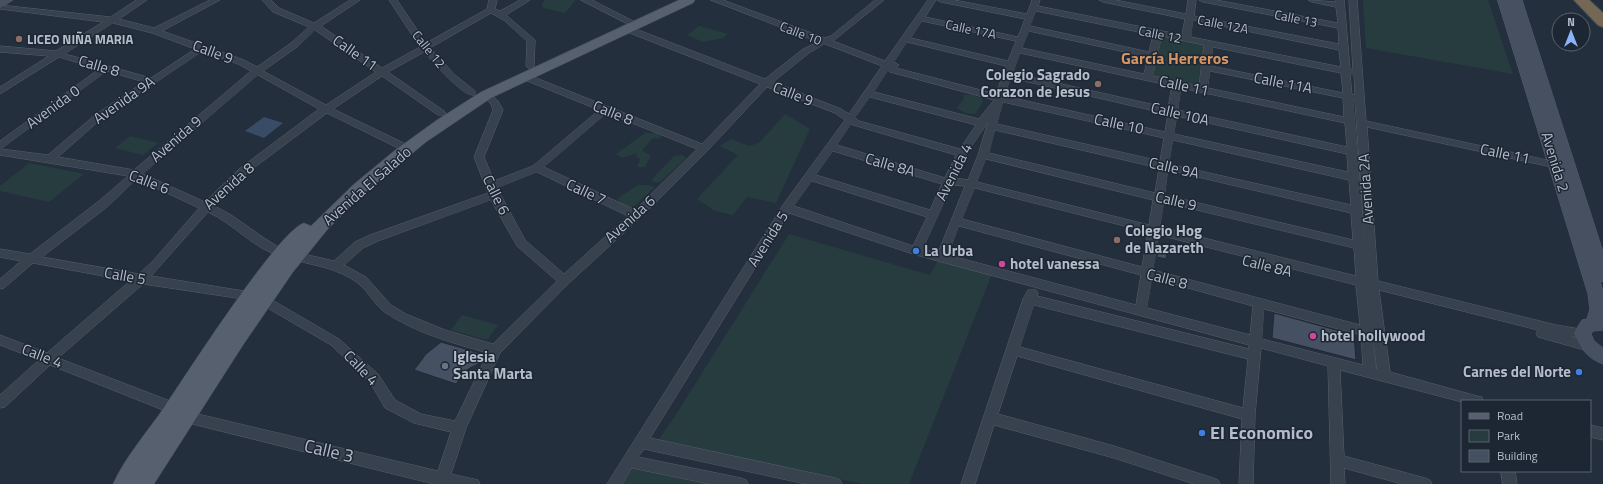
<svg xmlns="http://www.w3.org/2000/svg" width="1603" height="484" font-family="'Titillium Web',sans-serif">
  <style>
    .green { fill: #263c3f }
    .water { fill: #394c67 }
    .building { fill: #455162; stroke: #1f2835 }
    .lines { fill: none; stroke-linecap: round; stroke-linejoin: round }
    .street-casing { stroke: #565f6c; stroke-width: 1 }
    .secondary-casing { stroke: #565f6c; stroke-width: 1 }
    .primary-casing { stroke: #414a57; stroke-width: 1 }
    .highway-casing { stroke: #434c59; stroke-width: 2 }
    .street { fill: #38414e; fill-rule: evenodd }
    .secondary { fill: #465061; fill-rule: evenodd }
    .primary { fill: #56606e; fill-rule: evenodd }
    .highway { fill: #746855; fill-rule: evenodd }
    .education-dot { fill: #8d6e63; stroke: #1d2633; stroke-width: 1.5 }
    .shop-dot { fill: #3f7fe0; stroke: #1d2633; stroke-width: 1.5 }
    .hotel-dot { fill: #d1479c; stroke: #1d2633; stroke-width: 1.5 }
    .worship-dot { fill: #6b7280; stroke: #1d2633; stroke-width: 1.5 }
    .labels { text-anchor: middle; stroke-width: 3; stroke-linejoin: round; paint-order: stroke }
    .far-street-label { font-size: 13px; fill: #b4bcc9; stroke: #1d2633 }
    .far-poi-label { font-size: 13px; font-weight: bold; fill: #b4bcc9; stroke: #1d2633; text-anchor: start }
    .street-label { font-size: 15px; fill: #b4bcc9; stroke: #1d2633 }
    .poi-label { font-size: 15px; font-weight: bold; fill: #b4bcc9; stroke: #1d2633; text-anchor: start }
    .neighbourhood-label { font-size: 16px; font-weight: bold; fill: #d59563; stroke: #1d2633 }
    .near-poi-label { font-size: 18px; font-weight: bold; fill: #b4bcc9; stroke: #1d2633; text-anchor: start }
    .near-street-label { font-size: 18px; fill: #b4bcc9; stroke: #1d2633 }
  </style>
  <rect width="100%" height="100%" fill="#242f3e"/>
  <path class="green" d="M 545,0 L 576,0 L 565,13 L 543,8 L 542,4 Z
    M 1363,0 L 1488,0 L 1513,74 L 1366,48 Z
    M 699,26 L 700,26 L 728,34 L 723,38 L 703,42 L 687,35 Z
    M 1154,35 L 1204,44 L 1198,85 L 1154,76 Z
    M 963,95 L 973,95 L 982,99 L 983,102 L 975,114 L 965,113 L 957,108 L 964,98 Z
    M 785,114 L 810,129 L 776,203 L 747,197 L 733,215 L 715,211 L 697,199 L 738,155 L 720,146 L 731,139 L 749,146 L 759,143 Z
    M 645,133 L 656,133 L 662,136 L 659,139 L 653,138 L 642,150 L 651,156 L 645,167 L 637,167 L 640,159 L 636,156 L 637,153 L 622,158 L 616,154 Z
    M 130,136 L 158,143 L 143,155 L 115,148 Z
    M 682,155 L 686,158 L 660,182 L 653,182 L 652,179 L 674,156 Z
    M 29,163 L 84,174 L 49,202 L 0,191 L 0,186 Z
    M 638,185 L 649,185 L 655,187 L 630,210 L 620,206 L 618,198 Z
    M 789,234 L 930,275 L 939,258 L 992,274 L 909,484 L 863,484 L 657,442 L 675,416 Z
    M 462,315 L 498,325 L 487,340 L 451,330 Z
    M 635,466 L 719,484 L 622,484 Z"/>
  <path class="water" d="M 264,117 L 283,123 L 264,138 L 245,131 Z"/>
  <path class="building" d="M 1159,243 L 1168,245 L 1166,259 L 1157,257 Z
    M 1274,313 L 1354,335 L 1356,360 L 1272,338 Z
    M 441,342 L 479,353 L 480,363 L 468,369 L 456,384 L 414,370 L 426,354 Z"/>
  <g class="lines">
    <defs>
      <path id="street" d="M 137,0 L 147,0 L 119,19 L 154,28 L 210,0 L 220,0 L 162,31 L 244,60 L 257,67 L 291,43 L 309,27 L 273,12 L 262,0 L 271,0 L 279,8 L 314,23 L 350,0 L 360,0 L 321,26 L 382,68 L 420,47 L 389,0 L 397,0 L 426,43 L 487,9 L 489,0 L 497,0 L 495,9 L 500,11 L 520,0 L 530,0 L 506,15 L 535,40 L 534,66 L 530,69 L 526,66 L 527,41 L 505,21 L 491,13 L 430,48 L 455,75 L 475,91 L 475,95 C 463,98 433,61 424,52 L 388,72 L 444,111 L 446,113 L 444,115 L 438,115 L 382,76 L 333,109 L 412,147 L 413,149 L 412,151 L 404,151 L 327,113 L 247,173 L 214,206 C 235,215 252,231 272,243 C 277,247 284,248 288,253 L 286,256 L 282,257 C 254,249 234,224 208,212 L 151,276 L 250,292 L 254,293 L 256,296 L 254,299 L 250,300 L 143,284 L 58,358 L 178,404 L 179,408 L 178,412 L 173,414 L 168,412 L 50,365 L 5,407 L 0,408 L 0,395 L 39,360 L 0,345 L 0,335 L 47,353 L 130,281 L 33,263 L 4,288 L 0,289 L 0,279 L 21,261 L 0,257 L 0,249 L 30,254 L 99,201 L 128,176 L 0,155 L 0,141 L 99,69 L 59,57 L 0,94 L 0,87 L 49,56 L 0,52 L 0,46 L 56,51 L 103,22 L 0,9 L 0,5 L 110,17 ZM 113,23 L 152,33 L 195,49 L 151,78 L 65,54 ZM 315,30 L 376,72 L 326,105 L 263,71 L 297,47 ZM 203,51 L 238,64 L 251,71 L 134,170 L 58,157 L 101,119 ZM 107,71 L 144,82 L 95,115 L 48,155 L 1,149 ZM 258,75 L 319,109 L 239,169 L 205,202 L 143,174 ZM 137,179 L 199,208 L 153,261 L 139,274 L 42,257 L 107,207 Z
        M 581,0 L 592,0 L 633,21 L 632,23 L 626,23 Z
        M 711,0 L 723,0 L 825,38 L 831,36 L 875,0 L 884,0 L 833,41 L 885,61 L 928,0 L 936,0 L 925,17 L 1018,37 L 1025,19 L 941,2 L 937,0 L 954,0 L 1027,14 L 1032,0 L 1040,0 L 1038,6 L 1182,35 L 1185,19 L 1103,2 L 1099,0 L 1115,0 L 1186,14 L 1188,0 L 1196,0 L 1194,16 L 1339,44 L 1338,28 L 1203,2 L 1199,0 L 1216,0 L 1338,23 L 1336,7 L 1312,2 L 1308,0 L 1336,2 L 1336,0 L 1344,0 L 1350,69 L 1353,70 L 1349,0 L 1357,0 L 1366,121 L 1556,162 L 1561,165 L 1556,168 L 1367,127 L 1378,281 L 1556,325 L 1586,330 L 1588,333 L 1586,336 L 1582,338 L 1570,336 L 1592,343 L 1594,346 L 1592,349 L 1588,351 L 1538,337 L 1536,334 L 1538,330 L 1379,290 L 1390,372 L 1477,396 L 1482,397 L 1483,401 L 1462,401 L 1462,402 L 1340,370 L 1344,456 L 1425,478 L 1430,480 L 1432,484 L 1402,484 L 1344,468 L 1345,484 L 1331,484 L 1328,366 L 1261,348 L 1255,415 L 1253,484 L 1239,484 L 1242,419 L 1017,356 L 998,414 L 1114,446 L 1213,478 L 1218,480 L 1220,484 L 1194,484 L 1114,458 L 994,425 L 975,484 L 961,484 L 1023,299 L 1028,290 L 1036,290 L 1038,293 L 1037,296 L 1249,349 L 1249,345 L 916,255 L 789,213 L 650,438 L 835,478 L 840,480 L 842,484 L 806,484 L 644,449 L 638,457 L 741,478 L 746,480 L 748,484 L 710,484 L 632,468 L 622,484 L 607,484 L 783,205 L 845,120 L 835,113 L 767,87 L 708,150 L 640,218 L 568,284 L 500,353 L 466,428 L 451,474 L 478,480 L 480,484 L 434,484 L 180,421 L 178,417 L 180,413 L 185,411 L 438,471 L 451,432 L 414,423 L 385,408 L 370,382 L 331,345 L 259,303 L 257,300 L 259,297 L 267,297 L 339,339 L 378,374 L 395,400 L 421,414 L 455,421 L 488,353 C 453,343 416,333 386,313 C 375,306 369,292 359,284 C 339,268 315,266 291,259 L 289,256 L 291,253 L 295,252 L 334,261 L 355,242 L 370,235 L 488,193 L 474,157 L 493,110 L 491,104 L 481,95 L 483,93 L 489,93 L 498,101 L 503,110 L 484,157 L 494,181 L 533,166 L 599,110 L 520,78 L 520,74 L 526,74 L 702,144 L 760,84 L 622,30 L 622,26 L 628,26 L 765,79 L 803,49 L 818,42 ZM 1036,11 L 1153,35 L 1149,52 L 1030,26 ZM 1193,20 L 1339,50 L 1341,67 L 1191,37 ZM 922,21 L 1016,41 L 1008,61 L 911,38 ZM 1029,31 L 1148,57 L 1144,74 L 1022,48 ZM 1162,36 L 1204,45 L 1199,86 L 1153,76 ZM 907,42 L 1006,66 L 996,94 L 896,68 L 899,65 L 894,62 ZM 825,44 L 882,66 L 849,114 L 841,109 L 773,82 L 809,53 ZM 1213,47 L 1341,73 L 1343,93 L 1211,66 ZM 1020,53 L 1172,86 L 1168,108 L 1013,73 ZM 888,70 L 890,72 L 994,100 L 979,119 L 874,92 ZM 1210,71 L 1343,98 L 1344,117 L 1208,88 ZM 1354,74 L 1355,95 L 1352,95 L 1350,75 ZM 1011,78 L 1168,114 L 1165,132 L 1004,96 ZM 1181,88 L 1345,123 L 1347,147 L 1178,110 ZM 870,97 L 976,125 L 960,149 L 859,121 L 855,118 ZM 1353,100 L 1355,101 L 1365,243 ZM 1003,102 L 1164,138 L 1160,161 L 997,124 ZM 607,113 L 697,149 L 635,210 L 544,167 ZM 1177,116 L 1347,154 L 1348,172 L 1174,134 ZM 988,122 L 978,155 L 968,180 L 955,178 L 967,153 ZM 851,124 L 853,125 L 956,155 L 945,178 L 837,145 ZM 995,130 L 1159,168 L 1155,193 L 989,153 ZM 1173,140 L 1349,180 L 1351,205 L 1169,164 ZM 833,151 L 942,184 L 930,210 L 816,175 ZM 986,159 L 1153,200 L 1149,225 L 977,182 ZM 1168,170 L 1351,213 L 1353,240 L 1165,195 ZM 537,172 L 628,216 L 564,274 L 525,240 L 497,188 ZM 812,181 L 927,217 L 913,246 L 794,206 ZM 952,185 L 965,186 L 938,253 L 923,249 ZM 975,188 L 1148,232 L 1142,267 L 962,219 ZM 491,200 L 517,246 L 557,281 L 493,344 L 445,330 L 406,314 L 391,305 L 366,277 L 344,265 L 363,248 L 378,241 ZM 1164,202 L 1354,248 L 1356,276 L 1160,227 ZM 959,226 L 1141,275 L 1136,305 L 948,255 ZM 1159,235 L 1356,285 L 1360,325 L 1153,270 ZM 1152,278 L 1253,306 L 1250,335 L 1147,308 ZM 1034,305 L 1248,359 L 1243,408 L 1020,347 ZM 1264,309 L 1361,335 L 1363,365 L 1262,339 ZM 1373,338 L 1377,369 L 1376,369 Z
        M 1590,425 L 1603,428 L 1603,440 L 1590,437 Z
        M 1501,471 L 1515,471 L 1517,484 L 1503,484 Z"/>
      <path id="secondary" d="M 0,0 L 13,0 L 0,8 Z
        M 1498,0 L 1510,0 L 1529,60 L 1510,0 L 1522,0 L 1603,252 L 1603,282 L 1600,281 L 1603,291 L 1603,330 L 1593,331 L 1591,334 L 1594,341 L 1603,348 L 1603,364 C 1587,358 1580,348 1574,333 L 1582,320 L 1587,319 L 1590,309 L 1588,294 Z"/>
      <path id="primary" d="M 679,0 L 695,0 L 693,3 L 491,98 L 426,142 L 364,193 L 327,230 L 293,272 L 243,345 L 154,484 L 113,484 C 125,457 149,430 165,406 C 186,375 278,231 304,223 L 311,226 L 353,185 L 394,151 L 437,120 L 481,92 Z"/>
      <path id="highway" d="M 1574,0 L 1589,0 L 1603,13 L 1603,27 L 1598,25 Z"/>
    </defs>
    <use href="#street" class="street-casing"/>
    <use href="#secondary" class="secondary-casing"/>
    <use href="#primary" class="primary-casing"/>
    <use href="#highway" class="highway-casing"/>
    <use href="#street" class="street"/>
    <use href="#secondary" class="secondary"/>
    <use href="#primary" class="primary"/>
    <use href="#highway" class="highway"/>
  </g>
  <g class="education-dot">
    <circle cx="19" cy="39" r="4"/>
    <circle cx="1098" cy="84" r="4"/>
    <circle cx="1117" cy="240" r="4"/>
  </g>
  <g class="shop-dot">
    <circle cx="916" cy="251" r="4"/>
    <circle cx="1579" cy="372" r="4"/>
    <circle cx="1202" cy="433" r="4"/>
  </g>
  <g class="hotel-dot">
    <circle cx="1002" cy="264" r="4"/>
    <circle cx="1313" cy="336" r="4"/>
  </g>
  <circle class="worship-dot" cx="445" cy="366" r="4"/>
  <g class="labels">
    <g class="far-street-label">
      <text transform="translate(1296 18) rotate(11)" y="5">Calle 13</text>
      <text transform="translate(1223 24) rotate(11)" y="5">Calle 12A</text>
      <text transform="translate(971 29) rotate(12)" y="5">Calle 17A</text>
      <text transform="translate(801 33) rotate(21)" y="5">Calle 10</text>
      <text transform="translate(1160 34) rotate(11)" y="5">Calle 12</text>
      <text transform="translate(429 49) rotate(51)" y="5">Calle 12</text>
    </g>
    <g class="far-poi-label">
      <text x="27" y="44">LICEO NIÑA MARIA</text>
    </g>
    <g class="street-label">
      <text transform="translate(213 52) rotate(20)" y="5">Calle 9</text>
      <text transform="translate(355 53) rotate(35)" y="5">Calle 11</text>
      <text transform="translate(99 66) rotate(16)" y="5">Calle 8</text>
      <text transform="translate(1283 83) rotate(11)" y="5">Calle 11A</text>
      <text transform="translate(1184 86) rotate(12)" y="5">Calle 11</text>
      <text transform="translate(793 94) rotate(21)" y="5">Calle 9</text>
      <text transform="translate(124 100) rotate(-35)" y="5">Avenida 9A</text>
      <text transform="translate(53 107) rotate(-36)" y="5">Avenida 0</text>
      <text transform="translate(613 113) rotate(22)" y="5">Calle 8</text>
      <text transform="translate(1180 114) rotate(13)" y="5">Calle 10A</text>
      <text transform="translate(1119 124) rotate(12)" y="5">Calle 10</text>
      <text transform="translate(176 139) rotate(-41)" y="5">Avenida 9</text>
      <text transform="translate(1505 154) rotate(12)" y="5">Calle 11</text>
      <text transform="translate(1555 162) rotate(73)" y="5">Avenida 2</text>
      <text transform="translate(890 165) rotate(16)" y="5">Calle 8A</text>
      <text transform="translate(1174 168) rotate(13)" y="5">Calle 9A</text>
      <text transform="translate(954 172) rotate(-63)" y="5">Avenida 4</text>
      <text transform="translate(149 182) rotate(21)" y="5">Calle 6</text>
      <text transform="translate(229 186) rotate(-42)" y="5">Avenida 8</text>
      <text transform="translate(367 186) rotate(-41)" y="5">Avenida El Salado</text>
      <text transform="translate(1366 189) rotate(-94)" y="5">Avenida 2A</text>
      <text transform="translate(586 192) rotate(25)" y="5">Calle 7</text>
      <text transform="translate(496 195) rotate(64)" y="5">Calle 6</text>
      <text transform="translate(1176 201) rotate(13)" y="5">Calle 9</text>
      <text transform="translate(630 219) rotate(-42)" y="5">Avenida 6</text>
      <text transform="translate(768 239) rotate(-58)" y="5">Avenida 5</text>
      <text transform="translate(1267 266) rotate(14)" y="5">Calle 8A</text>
      <text transform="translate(125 276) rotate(10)" y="5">Calle 5</text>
      <text transform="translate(1167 279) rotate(15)" y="5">Calle 8</text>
      <text transform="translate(42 356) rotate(21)" y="5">Calle 4</text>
      <text transform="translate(361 368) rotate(46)" y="5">Calle 4</text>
    </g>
    <g class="poi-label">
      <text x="1090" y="80" text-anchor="end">Colegio Sagrado<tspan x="1090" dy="17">Corazon de Jesus</tspan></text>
      <text x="1125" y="236">Colegio Hog<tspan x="1125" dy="17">de Nazareth</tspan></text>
      <text x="924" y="256">La Urba</text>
      <text x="1010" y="269">hotel vanessa</text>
      <text x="1321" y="341">hotel hollywood</text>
      <text x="453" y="362">Iglesia<tspan x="453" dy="17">Santa Marta</tspan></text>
      <text x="1571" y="377" text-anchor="end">Carnes del Norte</text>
    </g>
    <g class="neighbourhood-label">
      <text x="1175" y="64">García Herreros</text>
    </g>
    <g class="near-poi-label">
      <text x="1210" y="439">El Economico</text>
    </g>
    <g class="near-street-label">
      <text transform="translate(329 451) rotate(13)" y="6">Calle 3</text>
    </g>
  </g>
  <rect x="1461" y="400" width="130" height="72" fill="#1d2633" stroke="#59626f"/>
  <rect x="1469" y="413" width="20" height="6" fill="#56606e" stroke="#59626f"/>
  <text x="1497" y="420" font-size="12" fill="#b4bcc9">Road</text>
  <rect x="1469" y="430" width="20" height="12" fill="#263c3f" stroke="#59626f"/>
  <text x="1497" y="440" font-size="12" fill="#b4bcc9">Park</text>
  <rect x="1469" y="450" width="20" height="12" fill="#455162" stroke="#59626f"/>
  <text x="1497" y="460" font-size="12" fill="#b4bcc9">Building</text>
  <g transform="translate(1571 32)"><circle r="19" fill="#1d2633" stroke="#59626f"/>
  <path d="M0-3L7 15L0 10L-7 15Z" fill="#8ab4f8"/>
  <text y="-6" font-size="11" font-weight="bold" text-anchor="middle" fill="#b4bcc9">N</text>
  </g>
</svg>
